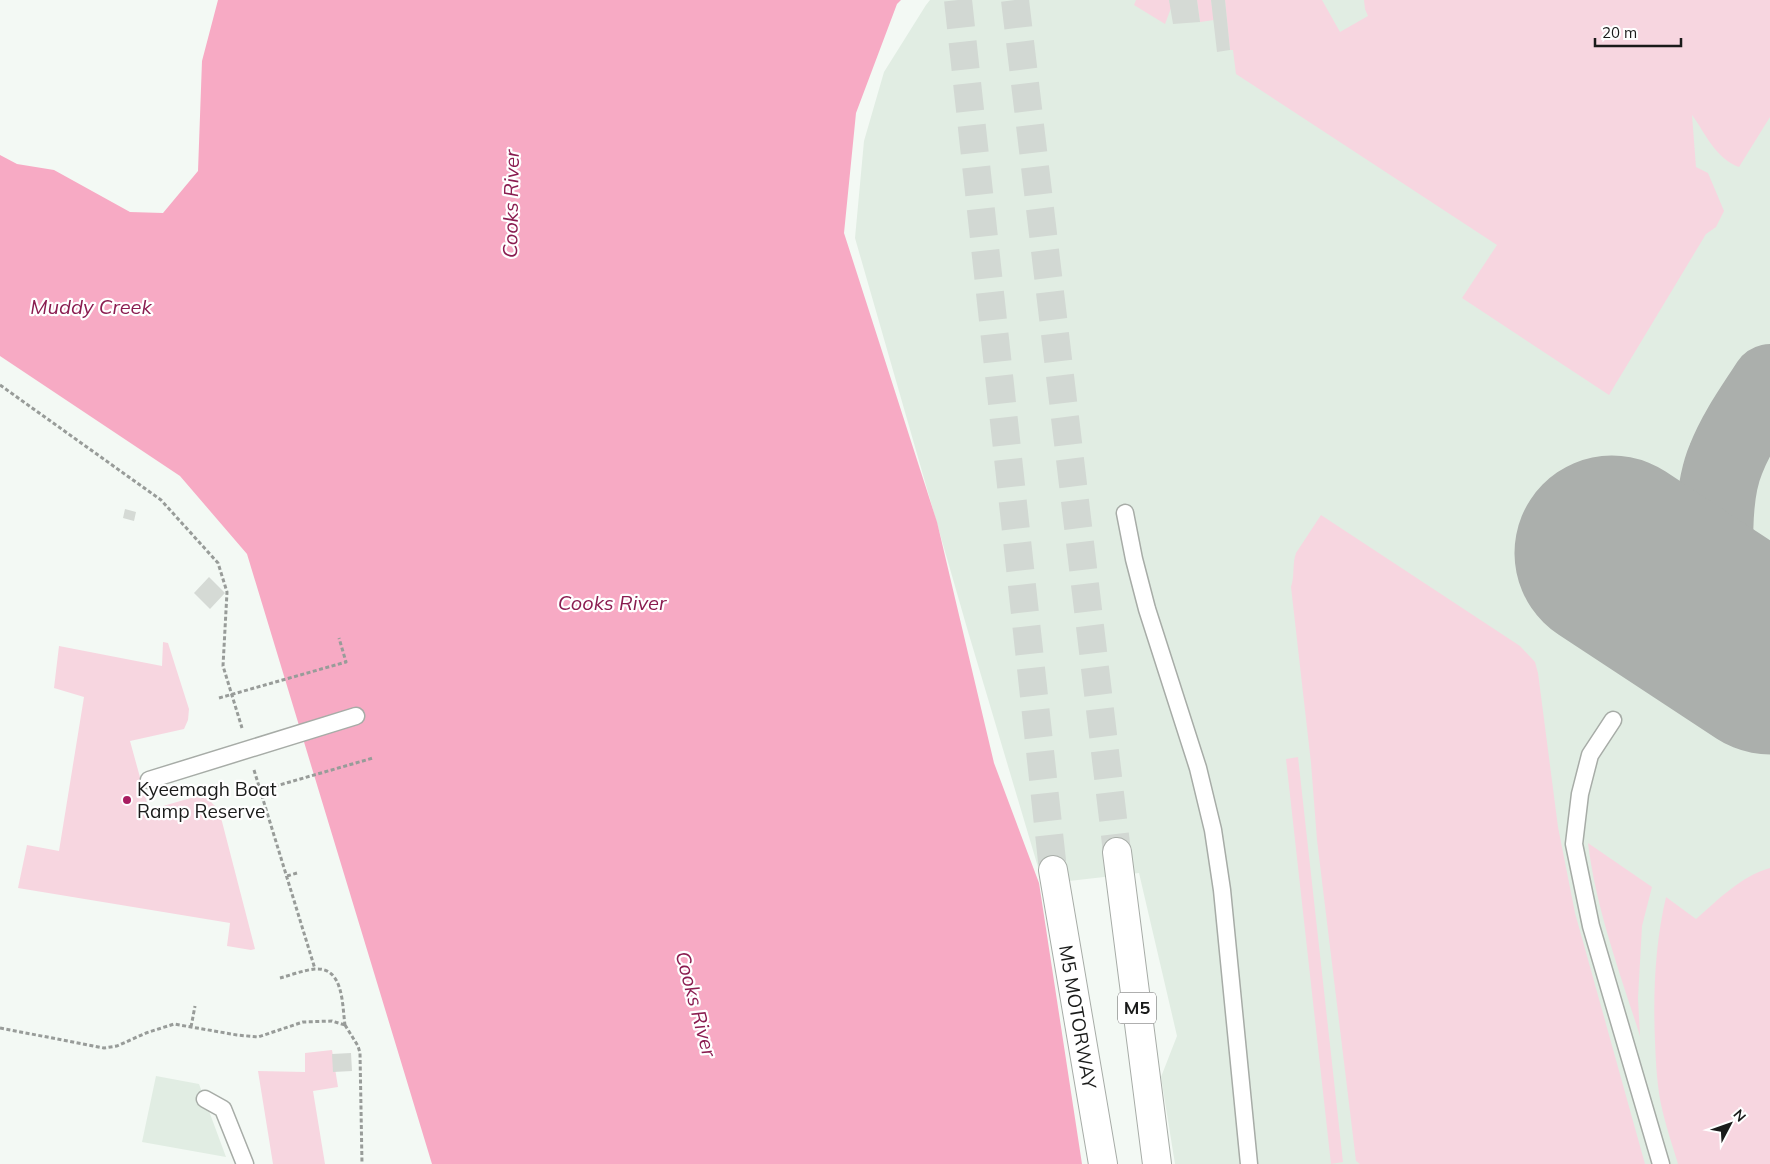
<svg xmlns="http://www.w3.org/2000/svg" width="1770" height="1164" font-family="Mulish,sans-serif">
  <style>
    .built { fill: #e1ede3 }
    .green { fill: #f7d6e0 }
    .water { fill: #f7aac4 }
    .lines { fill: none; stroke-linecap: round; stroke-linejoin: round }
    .taxiway { stroke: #abafac; stroke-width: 78 }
    .runway { stroke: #abafac; stroke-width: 195 }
    .building { fill: #d5dad5 }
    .highway-tunnel { stroke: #d2d8d3; stroke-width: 28; stroke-dasharray: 28 14; stroke-linecap: butt }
    .lane-casing { stroke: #a7aca7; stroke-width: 19 }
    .highway-casing { stroke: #a7aca7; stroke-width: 30 }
    .path { stroke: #989c99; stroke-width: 3; stroke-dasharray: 4 2.5; stroke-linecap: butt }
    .lane { stroke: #fff; stroke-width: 16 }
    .highway { stroke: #fff; stroke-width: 28 }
    .poi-dot { fill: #a81d61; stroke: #fff; stroke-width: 2 }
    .labels { text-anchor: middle; stroke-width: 4.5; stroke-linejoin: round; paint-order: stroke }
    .shield { fill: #fff; stroke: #5f5f5f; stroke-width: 1 }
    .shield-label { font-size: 18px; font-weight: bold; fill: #1a1b1a }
    .poi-label { font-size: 19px; fill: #1a1b1a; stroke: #fff; text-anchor: start }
    .street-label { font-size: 19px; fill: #1a1b1a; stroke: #fff }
    .water-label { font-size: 20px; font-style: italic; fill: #8a1c50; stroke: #fff }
  </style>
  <rect width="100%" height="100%" fill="#f3f9f4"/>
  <path class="built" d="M 930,0 L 1770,0 L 1770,1164 L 1175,1164 L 1161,1077 L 1177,1036 L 1139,873 L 1043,884 L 967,628 L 855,238 L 864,141 L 884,72 L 926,5 Z
    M 156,1076 L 199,1084 L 226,1157 L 142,1142 Z"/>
  <path class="green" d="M 1136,0 L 1169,0 L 1171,8 L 1165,24 L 1134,5 Z
    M 1197,0 L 1211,0 L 1214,20 L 1200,22 Z
    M 1225,0 L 1322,0 L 1340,32 L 1368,16 L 1365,9 L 1364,0 L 1770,0 L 1770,117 L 1739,167 C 1715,158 1706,134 1692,115 L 1696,167 L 1708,173 L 1724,211 L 1716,227 L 1706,234 L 1609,395 L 1462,298 L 1497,245 L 1236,74 L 1233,50 L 1230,50 Z
    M 1321,515 L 1520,646 L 1535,662 L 1538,673 L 1558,827 L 1575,913 L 1645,1164 L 1360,1164 L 1356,1161 L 1317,840 L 1311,763 L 1291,587 C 1295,575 1292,564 1296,553 Z
    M 163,642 L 168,643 L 189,709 L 188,720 L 184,729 L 130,741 L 149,810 L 198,796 L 207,798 L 219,810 L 255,949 L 251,950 L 227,946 L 230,923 L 18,888 L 27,845 L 59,851 L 84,697 L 54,688 L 59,646 L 162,666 Z
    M 1298,757 L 1343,1162 L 1331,1164 L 1286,759 Z
    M 1588,843 L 1652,887 L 1642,926 L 1638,998 L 1640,1036 C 1620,973 1596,909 1588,843 Z
    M 1770,868 L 1770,1164 L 1678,1164 C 1673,1147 1667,1130 1663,1113 C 1657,1089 1656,1065 1655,1041 C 1653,993 1655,944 1666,897 L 1696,919 C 1718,900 1741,876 1770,868 Z
    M 332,1050 L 338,1087 L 313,1091 L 325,1164 L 273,1164 L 258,1071 L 305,1072 L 305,1053 Z"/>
  <path class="water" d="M 218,0 L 901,0 L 897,4 L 856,113 L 844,233 L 937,522 L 994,763 L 1039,883 L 1082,1164 L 432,1164 L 247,554 L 180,476 L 0,356 L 0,155 L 17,164 L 54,170 L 130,212 L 163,213 L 198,171 L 202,61 Z"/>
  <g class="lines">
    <path class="taxiway" d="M 1770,383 C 1754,408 1737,431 1726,459 C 1712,492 1710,563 1723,597 C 1732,620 1750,638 1770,651"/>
    <path class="runway" d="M 1612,553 L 1770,657"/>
  </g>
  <path class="building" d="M 1169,0 L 1197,0 L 1200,22 L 1173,24 Z
    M 1211,0 L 1225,0 L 1230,50 L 1217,52 Z
    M 125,509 L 136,512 L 134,521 L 123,518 Z
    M 209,577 L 225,593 L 210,609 L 194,593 Z
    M 351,1053 L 352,1071 L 333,1072 L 332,1054 Z"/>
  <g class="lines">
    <path class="highway-tunnel" d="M 958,0 L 1053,870
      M 1015,0 L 1117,852"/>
    <defs>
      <path id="lane" d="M 1125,513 L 1134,559 L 1147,609 L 1198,768 L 1213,830 L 1222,890 L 1249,1164
        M 1613,720 L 1590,755 L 1580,794 L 1574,844 L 1591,926 L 1661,1164
        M 149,780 L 356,716
        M 205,1099 L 223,1109 L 245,1164"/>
      <g id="highway">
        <path d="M 1117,852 L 1157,1164"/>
        <path id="s1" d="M 1053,870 L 1103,1164"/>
      </g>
    </defs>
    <use href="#lane" class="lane-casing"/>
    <use href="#highway" class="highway-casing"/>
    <path class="path" d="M 0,385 L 161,500 L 218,563 L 227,592 L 223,666 L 242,728
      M 219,698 L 346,662 L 339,638
      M 254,770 L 315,969
      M 262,790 L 373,758
      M 287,876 L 297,873
      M 280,978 C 291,975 304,970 315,969 C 344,967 342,1005 345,1025
      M 345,1025 L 358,1046 L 360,1053 L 362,1164
      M 191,1027 L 195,1006
      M 0,1028 L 104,1048 L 117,1046 L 146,1033 L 174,1024 L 237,1035 L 258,1037 L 303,1022 L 332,1021 L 345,1025"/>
    <use href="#lane" class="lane"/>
    <use href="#highway" class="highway"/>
  </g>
  <circle class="poi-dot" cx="127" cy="800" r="5"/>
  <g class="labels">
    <rect class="shield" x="1118" y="992.5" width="38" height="31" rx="4"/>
    <g class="shield-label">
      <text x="1137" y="1014">M5</text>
    </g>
    <g class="poi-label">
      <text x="137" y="796">Kyeemagh Boat<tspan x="137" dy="22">Ramp Reserve</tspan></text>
    </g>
    <g class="street-label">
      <text dy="7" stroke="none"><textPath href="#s1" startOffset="149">M5 MOTORWAY</textPath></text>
    </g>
    <g class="water-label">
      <text transform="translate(511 204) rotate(-89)" y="7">Cooks River</text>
      <text x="91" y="314">Muddy Creek</text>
      <text x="612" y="610">Cooks River</text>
      <text transform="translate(696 1004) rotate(75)" y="7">Cooks River</text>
    </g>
  </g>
  <g transform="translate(1730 1124) rotate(49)" stroke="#ffffff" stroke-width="4" paint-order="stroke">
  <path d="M0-4L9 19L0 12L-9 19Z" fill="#1a1b1a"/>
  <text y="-8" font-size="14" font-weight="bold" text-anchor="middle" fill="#1a1b1a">N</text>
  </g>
  <path d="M1595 38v8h86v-8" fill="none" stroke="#1a1b1a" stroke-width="2.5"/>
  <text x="1602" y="38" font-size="15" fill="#1a1b1a" stroke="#ffffff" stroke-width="4" paint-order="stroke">20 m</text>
</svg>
